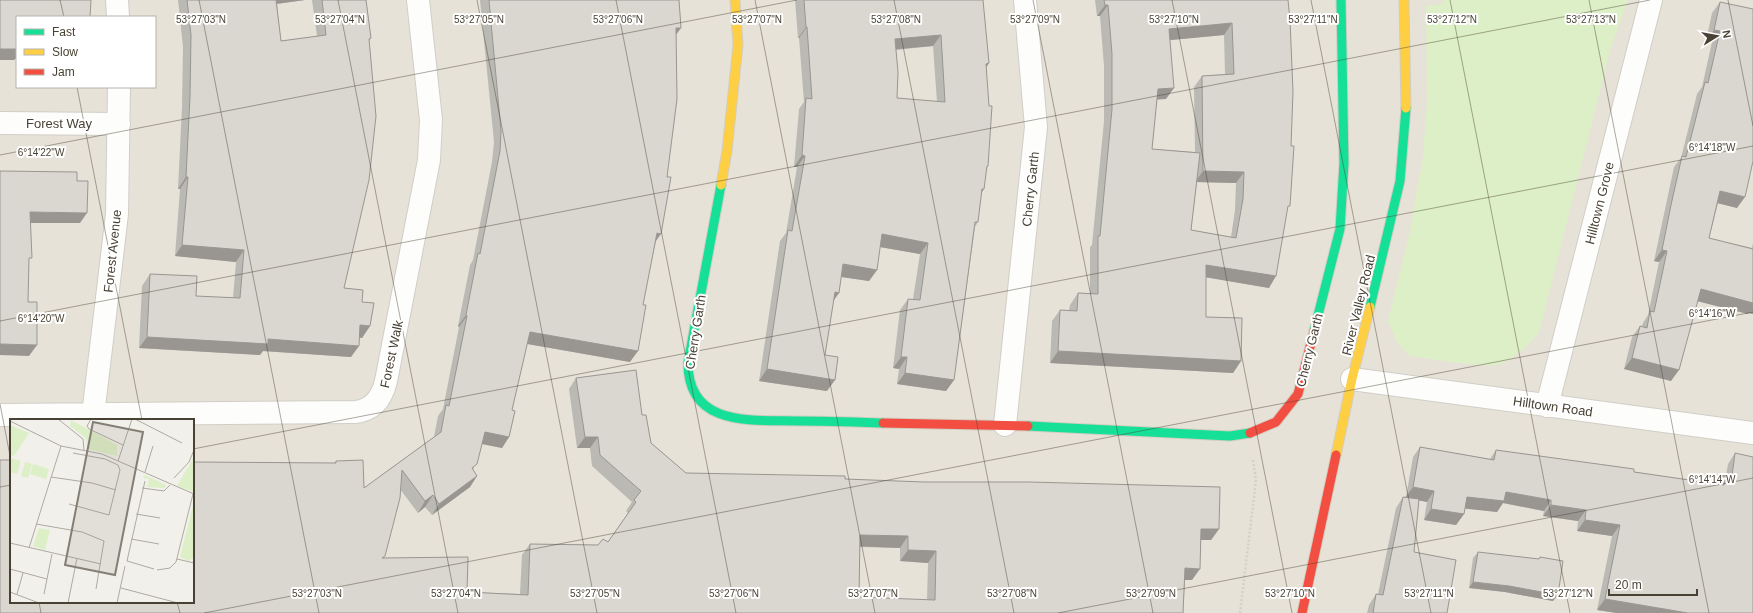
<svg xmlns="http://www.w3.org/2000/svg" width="1753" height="613" font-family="Arial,sans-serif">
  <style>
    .residential { fill: #e7e2d7; fill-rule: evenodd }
    .green { fill: #ddefc7 }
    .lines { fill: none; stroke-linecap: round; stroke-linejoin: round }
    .street-casing { stroke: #d0cec7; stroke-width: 24 }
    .fast-casing { stroke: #d2cdc0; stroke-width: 11 }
    .slow-casing { stroke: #d2cdc0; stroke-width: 11 }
    .jam-casing { stroke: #d2cdc0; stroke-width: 11 }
    .path { stroke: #d2d0c9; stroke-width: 2.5; stroke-dasharray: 2 2; stroke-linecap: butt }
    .street { stroke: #fdfdfc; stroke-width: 22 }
    .fast { stroke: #16e098; stroke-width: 9 }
    .slow { stroke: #ffcf43; stroke-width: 9 }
    .jam { stroke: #f24e42; stroke-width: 9 }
    .wall { fill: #bbb9b3; fill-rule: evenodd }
    .shaded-wall { fill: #999692 }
    .building { fill: #dad7d0; stroke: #999692; fill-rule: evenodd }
    .ticks { fill: none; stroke: #494234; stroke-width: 1; stroke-opacity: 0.45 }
    .labels { text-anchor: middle; stroke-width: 4; stroke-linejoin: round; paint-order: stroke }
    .street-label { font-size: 13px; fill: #494234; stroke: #fff }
    .inset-road { fill: none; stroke: #aeaaa1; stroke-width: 1 }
    .view { fill: #847f74; fill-opacity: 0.15; stroke: #847f74; stroke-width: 2 }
    .inset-edge { fill: none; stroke: #494234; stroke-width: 2 }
    .ticks-label { font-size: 10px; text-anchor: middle; fill: #494234; stroke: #fff; stroke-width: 4; stroke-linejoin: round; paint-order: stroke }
  </style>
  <rect width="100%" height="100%" fill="#f2f0ea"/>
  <path class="residential" d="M 0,0 L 1753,0 L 1753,613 L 0,613 ZM 17,17 L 155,17 L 155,87 L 17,87 ZM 11,420 L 193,420 L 193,602 L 11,602 Z"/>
  <path class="green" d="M 1444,0 L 1628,0 L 1611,47 L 1539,333 C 1528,345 1515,359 1500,364 C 1486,369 1428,358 1410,356 L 1397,342 L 1388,321 L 1409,235 L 1423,158 L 1427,101 L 1426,6 L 1442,4 Z"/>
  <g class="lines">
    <defs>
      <path id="street" d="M 117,0 L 118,17
        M 0,123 L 119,124
        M 1352,379 L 1753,433
        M 1547,406 L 1651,0
        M 0,415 L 355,412 C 373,410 382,398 386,381 L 429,160 L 431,120 L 418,0
        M 93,415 L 117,214 L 119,87
        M 1005,425 L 1036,127 L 1025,0"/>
      <path id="fast" d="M 721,185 L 688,363 C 688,427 751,420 797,421 C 826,421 854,422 883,423
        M 1370,307 L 1400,181 L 1406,108
        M 1314,331 L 1340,229 L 1344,163 L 1341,0
        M 1028,426 L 1230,436 L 1250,433"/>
      <path id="slow" d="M 1404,0 L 1406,108
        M 721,185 L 727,151 L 738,45 L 735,0
        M 1336,455 L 1352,379 L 1370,307"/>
      <path id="jam" d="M 883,423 L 1028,426
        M 1250,433 L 1276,422 L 1298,394 L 1314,331
        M 1302,613 L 1336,455"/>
    </defs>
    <use href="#street" class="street-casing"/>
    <use href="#fast" class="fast-casing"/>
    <use href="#slow" class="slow-casing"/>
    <use href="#jam" class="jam-casing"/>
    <path class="path" d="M 1240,613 L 1256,480 L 1253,460 L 1251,460"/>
    <use href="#street" class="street"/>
    <use href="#fast" class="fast"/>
    <use href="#slow" class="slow"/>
    <use href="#jam" class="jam"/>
  </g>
  <path class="wall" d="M 178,0 L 305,0 L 277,4 L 281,41 L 317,36 L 312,0 L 366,0 L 371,38 L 369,41 L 344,288 L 362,302 L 370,326 L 362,338 L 359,337 L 351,357 L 263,351 L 260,355 L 139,348 L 142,286 L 150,274 L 196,296 L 233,298 L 236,262 L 175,256 L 180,189 L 178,189 L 182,107 L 183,47 Z
    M 480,0 L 679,0 L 681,28 L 676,34 L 656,241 L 630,362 L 527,344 L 512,410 L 509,437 L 502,448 L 482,444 L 473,470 L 477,476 L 470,487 L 432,515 L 425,507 L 418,513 L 400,489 L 384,558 L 467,592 L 520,594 L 522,555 L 530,544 L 598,545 L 608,542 L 628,513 L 626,511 L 632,502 L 592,466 L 590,448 L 577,448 L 569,389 L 576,378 L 642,415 L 651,443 L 686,473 L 845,479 L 1219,529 L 1211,540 L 1201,540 L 1192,580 L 1185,580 L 1183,613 L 0,613 L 334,463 L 336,461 L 364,488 L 434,437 L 438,416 L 443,409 L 459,327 L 458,326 L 470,265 L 473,260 L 492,162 L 494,142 ZM 860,547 L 900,548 L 900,561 L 928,563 L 927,600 L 859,597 Z
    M 795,0 L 983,0 L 989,63 L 986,68 L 988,166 L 986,169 L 981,194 L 978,222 L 975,227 L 954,380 L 946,391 L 897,384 L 899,369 L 893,368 L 900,310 L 908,299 L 913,299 L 920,254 L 880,247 L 877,270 L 869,281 L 841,277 L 839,293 L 833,301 L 825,355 L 827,391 L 759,381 L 780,241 L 786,233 L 797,167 L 794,167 L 799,109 L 804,102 L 799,38 L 798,38 ZM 933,46 L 937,102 L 897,98 L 896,50 Z
    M 1095,0 L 1288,0 L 1287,210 L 1269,288 L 1206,277 L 1206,317 L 1241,361 L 1233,373 L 1050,363 L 1052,321 L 1060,310 L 1069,310 L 1070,305 L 1078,293 L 1090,294 L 1090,247 L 1092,245 L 1104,121 L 1104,66 L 1100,16 L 1097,16 ZM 1224,35 L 1225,74 L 1202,76 L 1194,87 L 1195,152 L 1152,149 L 1157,99 L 1166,99 L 1169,40 ZM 1197,182 L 1236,183 L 1235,210 L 1231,237 L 1191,230 Z
    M 1720,2 L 1737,208 L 1718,203 L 1709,238 L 1752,248 L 1753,243 L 1753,314 L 1749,313 L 1748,314 L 1697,301 L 1671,381 L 1624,369 L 1632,337 L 1640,326 L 1642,326 L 1643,323 L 1648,315 L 1659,262 L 1654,261 L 1674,167 L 1681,158 L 1697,94 L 1702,87 L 1712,42 L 1706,41 L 1712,13 Z
    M 1420,447 L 1490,459 L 1496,450 L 1720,485 L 1726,475 L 1728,464 L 1735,453 L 1753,613 L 1617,613 L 1597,610 L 1612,536 L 1577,531 L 1578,521 L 1543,516 L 1544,511 L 1503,503 L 1497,512 L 1465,508 L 1464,514 L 1456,525 L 1424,520 L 1427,502 L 1419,500 L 1414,552 L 1447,613 L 1367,613 L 1369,605 L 1376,594 L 1378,594 L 1396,508 L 1403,497 L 1406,497 L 1413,457 Z
    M 1478,552 L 1538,559 L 1540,557 L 1553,601 L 1505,592 L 1469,588 L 1473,558 Z"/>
  <path class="shaded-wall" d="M 271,0 L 305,0 L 268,5 Z
    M 1105,5 L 1108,5 L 1100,16 L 1097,16 Z
    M 1232,23 L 1224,35 L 1161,41 L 1169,29 Z
    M 806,27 L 807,27 L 799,38 L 798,38 Z
    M 676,28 L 681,28 L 673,39 Z
    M 1714,30 L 1720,31 L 1712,42 L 1706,41 Z
    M 941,35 L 933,46 L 887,50 L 895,39 Z
    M 0,49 L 17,49 L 17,59 L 15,59 L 14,60 L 0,60 Z
    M 989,63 L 981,75 L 986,64 Z
    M 1174,88 L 1166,99 L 1150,100 L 1158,89 Z
    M 802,155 L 805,156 L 797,167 L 794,167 Z
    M 1203,171 L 1244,172 L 1236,183 L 1195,182 Z
    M 186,177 L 188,177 L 180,189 L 178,189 Z
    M 982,189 L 984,189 L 976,201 Z
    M 1720,191 L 1745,197 L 1737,208 L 1713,202 Z
    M 30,212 L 87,213 L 80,223 L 23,223 Z
    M 657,233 L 661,234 L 653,245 Z
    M 882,234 L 928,243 L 920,254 L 874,246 Z
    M 182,245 L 244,250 L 236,262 L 175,256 Z
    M 1662,250 L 1667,251 L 1659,262 L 1654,261 Z
    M 843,264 L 877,270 L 869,281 L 835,276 Z
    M 1206,265 L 1276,276 L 1269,288 L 1198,276 Z
    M 1701,289 L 1753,303 L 1753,314 L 1749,313 L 1748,314 L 1693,300 Z
    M 835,292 L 839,293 L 831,304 Z
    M 466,315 L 467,316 L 459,327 L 458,326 Z
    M 360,325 L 370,326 L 362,338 L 352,337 Z
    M 530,332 L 638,351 L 630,362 L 522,343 Z
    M 147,337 L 268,339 L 359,346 L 351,357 L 263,351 L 260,355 L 139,348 Z
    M 0,344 L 37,345 L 29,356 L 0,355 Z
    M 1058,351 L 1241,361 L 1233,373 L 1050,363 Z
    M 901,357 L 907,357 L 899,369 L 893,368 Z
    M 1632,358 L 1679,370 L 1671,381 L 1624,369 Z
    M 767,369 L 835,380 L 827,391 L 759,381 Z
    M 905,373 L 954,380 L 946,391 L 897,384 Z
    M 485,432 L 509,437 L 502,448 L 477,443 Z
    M 585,437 L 598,437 L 590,448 L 577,448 Z
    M 477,476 L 470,487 L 432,515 L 439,504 Z
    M 1413,487 L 1434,491 L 1427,502 L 1405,498 Z
    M 1506,492 L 1551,500 L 1544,511 L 1503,503 L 1497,512 L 1459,508 L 1467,497 Z
    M 433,495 L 425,507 L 418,513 L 425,501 Z
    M 1551,505 L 1586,510 L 1578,521 L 1543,516 Z
    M 1431,509 L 1464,514 L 1456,525 L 1424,520 Z
    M 1585,520 L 1620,525 L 1612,536 L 1577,531 Z
    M 1201,529 L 1219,529 L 1211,540 L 1194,540 Z
    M 860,535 L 908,536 L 900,548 L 852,546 Z
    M 908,550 L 936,551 L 928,563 L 900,561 Z
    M 1185,568 L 1200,569 L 1192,580 L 1177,580 Z
    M 1473,582 L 1509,586 L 1558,595 L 1553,601 L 1505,592 L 1469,588 Z
    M 1605,599 L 1688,613 L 1617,613 L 1597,610 Z"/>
  <path class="building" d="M 0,0 L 91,0 L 90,17 L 17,17 L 17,49 L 0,49 Z
    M 187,0 L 276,0 L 281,41 L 326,35 L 322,0 L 366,0 L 371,38 L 369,39 L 376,116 L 369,180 L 344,288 L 363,290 L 362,302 L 374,303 L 370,326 L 360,325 L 359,346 L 268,339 L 268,344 L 147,337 L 150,274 L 197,276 L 196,296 L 240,298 L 244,250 L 182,245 L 188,177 L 186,177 L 190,96 L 191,35 Z
    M 489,0 L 679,0 L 681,28 L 676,28 L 677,99 L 667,177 L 671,177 L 661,234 L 657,233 L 643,305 L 646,305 L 638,351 L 530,332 L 512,410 L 515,411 L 509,437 L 485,432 L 477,464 L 472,468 L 477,476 L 439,504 L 433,495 L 425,501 L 402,470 L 400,498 L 385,556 L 382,558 L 468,557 L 467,592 L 528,595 L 530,544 L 598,545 L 603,539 L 608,542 L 636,502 L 634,500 L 641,491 L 600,455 L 598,437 L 585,437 L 576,378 L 636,370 L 642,415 L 646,415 L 651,443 L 686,473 L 845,476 L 845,479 L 924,482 L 1029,482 L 1220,487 L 1219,529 L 1201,529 L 1200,569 L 1185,568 L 1183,613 L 0,613 L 0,460 L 11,460 L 11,602 L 193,602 L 193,462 L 336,463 L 336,461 L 363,460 L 364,488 L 441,432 L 446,405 L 449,406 L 467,316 L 466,315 L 478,253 L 480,254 L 500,151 L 501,131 ZM 860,535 L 908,536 L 908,550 L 936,551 L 935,600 L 859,597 Z
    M 804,0 L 983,0 L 989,63 L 986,64 L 989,106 L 992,106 L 988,166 L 987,166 L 984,189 L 982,189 L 978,222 L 975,222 L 954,380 L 905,373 L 907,357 L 901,357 L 908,299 L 920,300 L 928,243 L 882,234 L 877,270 L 843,264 L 839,293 L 835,292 L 825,355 L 838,357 L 835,380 L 767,369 L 788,230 L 792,231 L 805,156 L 802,155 L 806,98 L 812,99 L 807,27 L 806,27 ZM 941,35 L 945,102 L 897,98 L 898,72 L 895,39 Z
    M 1104,0 L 1288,0 L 1290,20 L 1293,92 L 1291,146 L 1294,146 L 1290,206 L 1288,206 L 1276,276 L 1206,265 L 1206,317 L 1242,318 L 1241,361 L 1058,351 L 1060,310 L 1077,311 L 1078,293 L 1098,294 L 1098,236 L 1100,236 L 1112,109 L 1112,54 L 1108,5 L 1105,5 ZM 1232,23 L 1234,74 L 1202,76 L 1203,171 L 1244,172 L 1243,199 L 1236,238 L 1191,230 L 1200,153 L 1152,149 L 1158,89 L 1174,88 L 1169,29 Z
    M 1720,2 L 1753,9 L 1753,161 L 1745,197 L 1720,191 L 1709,238 L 1753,249 L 1753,303 L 1701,289 L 1679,370 L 1632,358 L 1640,326 L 1647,328 L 1650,311 L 1654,312 L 1667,251 L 1662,250 L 1671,205 L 1682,156 L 1686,157 L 1705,82 L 1708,83 L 1720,31 L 1714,30 Z
    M 0,171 L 77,172 L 77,181 L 88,181 L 87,213 L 30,212 L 32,258 L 29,258 L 28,302 L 37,302 L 37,345 L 0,344 Z
    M 1420,447 L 1494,460 L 1496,450 L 1634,469 L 1634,472 L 1724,485 L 1727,474 L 1732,476 L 1735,453 L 1753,457 L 1753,613 L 1688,613 L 1605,599 L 1620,525 L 1585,520 L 1586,510 L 1551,505 L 1551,500 L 1506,492 L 1504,501 L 1467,497 L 1464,514 L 1431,509 L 1434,491 L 1413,487 Z
    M 1403,497 L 1419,499 L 1414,552 L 1456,560 L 1447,613 L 1373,613 L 1376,594 L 1383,595 Z
    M 1478,552 L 1539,559 L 1540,557 L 1563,561 L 1558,595 L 1509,586 L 1473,582 Z"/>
  <path class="ticks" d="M 60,0 L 64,17M 199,0 L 319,613M 338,0 L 458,613M 477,0 L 597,613M 616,0 L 736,613M 755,0 L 875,613M 894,0 L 1014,613M 1033,0 L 1153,613M 1172,0 L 1292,613M 1311,0 L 1431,613M 1450,0 L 1570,613M 1589,0 L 1709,613M 1728,0 L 1753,126M 77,87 L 142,420M 0,155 L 797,0M 0,321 L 1650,0M 0,404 L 11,461M 193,449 L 1753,146M 0,487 L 11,485M 39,602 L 41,613M 177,602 L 180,613M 204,613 L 1753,312M 1058,613 L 1753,478"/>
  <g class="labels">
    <g class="street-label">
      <text x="59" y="128">Forest Way</text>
      <text transform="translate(1030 189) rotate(-84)" y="5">Cherry Garth</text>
      <text transform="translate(1599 203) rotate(-76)" y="5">Hilltown Grove</text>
      <text transform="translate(112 251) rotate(-84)" y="5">Forest Avenue</text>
      <text transform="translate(1358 305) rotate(-76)" y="5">River Valley Road</text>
      <text transform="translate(695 332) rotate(-81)" y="5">Cherry Garth</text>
      <text transform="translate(1309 350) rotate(-76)" y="5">Cherry Garth</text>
      <text transform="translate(391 354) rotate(-78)" y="5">Forest Walk</text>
      <text transform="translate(1553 406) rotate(8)" y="5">Hilltown Road</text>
    </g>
  </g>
  <g transform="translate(10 419)">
    <rect width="184" height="184" fill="#f2f0ea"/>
    <path d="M 61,1 L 107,26 L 107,37 L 78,30 L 76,19 L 60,7 ZM 0,6 L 19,14 L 4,37 L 0,36 ZM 184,38 L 184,73 L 167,67 ZM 0,39 L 11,42 L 7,55 L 0,53 ZM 15,43 L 22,45 L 18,59 L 11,57 ZM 23,45 L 39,50 L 36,60 L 20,55 ZM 135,56 L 156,66 L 155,69 L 137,68 L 139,60 L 133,59 ZM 184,82 L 184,138 L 179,142 L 170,138 ZM 29,109 L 40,111 L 35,131 L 23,127 Z" fill="#ddefc7"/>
    <path class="inset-road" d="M 48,0 L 73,20 L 74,31M 81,0 L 77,7 L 79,10 L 113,26M 125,0 L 172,24M 0,2 L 51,27 L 92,35 L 184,75M 108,42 L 122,0M 135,53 L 143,27M 41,58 L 82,64 L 106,71M 164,59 L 179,43 L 184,31M 135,62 L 117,142 L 144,150M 132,69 L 154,72 L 160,66M 59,85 L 99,96 L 110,51 L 108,46 L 95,40 L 63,34M 126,95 L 150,99M 26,105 L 72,113 L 94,122 L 86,170M 121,120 L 149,125M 0,124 L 91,145M 19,129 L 51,27M 167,140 L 184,144M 0,150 L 37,160M 147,151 L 160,149 L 166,143 L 183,75M 111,169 L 168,184M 0,173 L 29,184M 7,175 L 13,154M 34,175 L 42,135M 58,184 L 67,139M 107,184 L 115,147"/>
    <path class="view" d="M 83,3 L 133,13 L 105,156 L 55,146 Z"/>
    <rect width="184" height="184" class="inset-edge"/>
  </g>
  <g class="ticks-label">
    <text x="201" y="23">53°27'03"N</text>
    <text x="340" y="23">53°27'04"N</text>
    <text x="479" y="23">53°27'05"N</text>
    <text x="618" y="23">53°27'06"N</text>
    <text x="757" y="23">53°27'07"N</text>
    <text x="896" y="23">53°27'08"N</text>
    <text x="1035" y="23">53°27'09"N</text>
    <text x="1174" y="23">53°27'10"N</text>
    <text x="1313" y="23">53°27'11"N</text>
    <text x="1452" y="23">53°27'12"N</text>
    <text x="1591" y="23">53°27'13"N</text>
    <text x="1712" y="151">6°14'18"W</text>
    <text x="41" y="156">6°14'22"W</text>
    <text x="1712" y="317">6°14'16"W</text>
    <text x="41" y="322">6°14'20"W</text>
    <text x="1712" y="483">6°14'14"W</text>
    <text x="317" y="597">53°27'03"N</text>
    <text x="456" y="597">53°27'04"N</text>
    <text x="595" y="597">53°27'05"N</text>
    <text x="734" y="597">53°27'06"N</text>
    <text x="873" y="597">53°27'07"N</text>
    <text x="1012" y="597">53°27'08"N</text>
    <text x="1151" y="597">53°27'09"N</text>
    <text x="1290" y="597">53°27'10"N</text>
    <text x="1429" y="597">53°27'11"N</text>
    <text x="1568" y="597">53°27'12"N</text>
  </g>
  <rect x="16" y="16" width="140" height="72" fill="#ffffff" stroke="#b6b3ae"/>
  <rect x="24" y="29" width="20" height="6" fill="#16e098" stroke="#b6b3ae"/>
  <text x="52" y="36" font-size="12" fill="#494234">Fast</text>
  <rect x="24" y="49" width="20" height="6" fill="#ffcf43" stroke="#b6b3ae"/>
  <text x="52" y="56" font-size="12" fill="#494234">Slow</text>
  <rect x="24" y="69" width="20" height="6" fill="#f24e42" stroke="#b6b3ae"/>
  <text x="52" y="76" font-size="12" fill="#494234">Jam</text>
  <g transform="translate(1717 36) rotate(79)" stroke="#ffffff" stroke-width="3" paint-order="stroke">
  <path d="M0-3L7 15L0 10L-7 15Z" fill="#494234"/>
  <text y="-6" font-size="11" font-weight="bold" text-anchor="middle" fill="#494234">N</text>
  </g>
  <path d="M1609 589v6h88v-6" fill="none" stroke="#494234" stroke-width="2"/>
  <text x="1615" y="589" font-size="12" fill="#494234" stroke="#ffffff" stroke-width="3" paint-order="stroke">20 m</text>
</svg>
